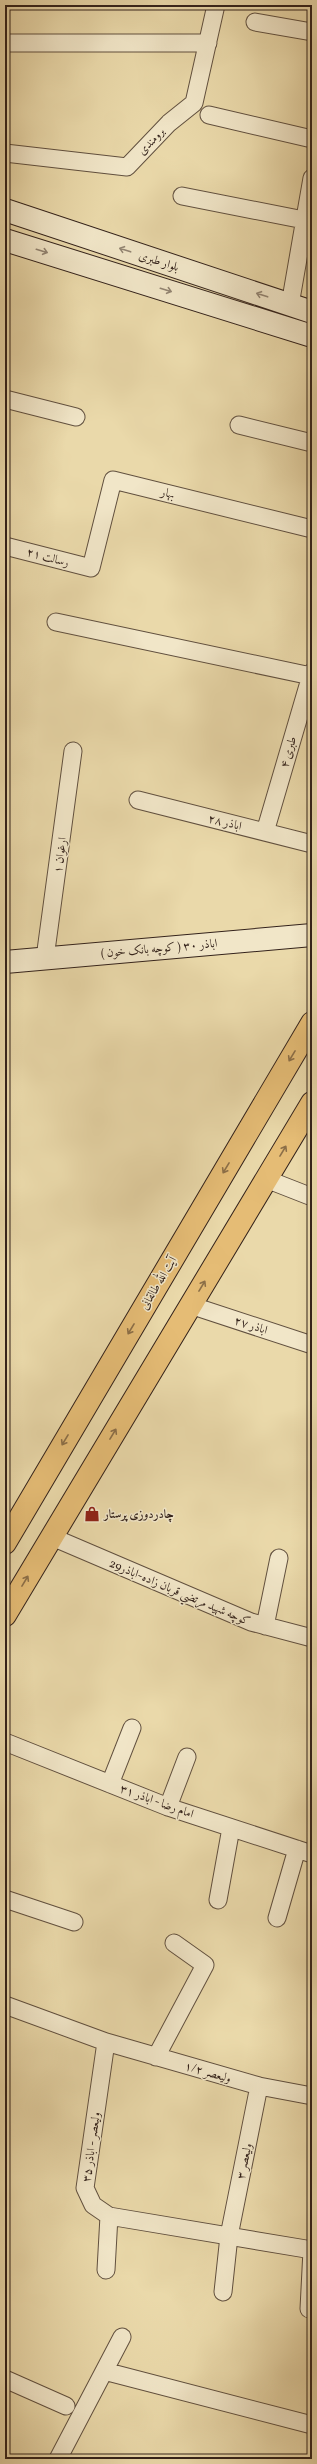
<svg xmlns="http://www.w3.org/2000/svg" width="317" height="2464" font-family="Vollkorn,Amiri,serif">
  <style>
    .lines { fill: none; stroke-linecap: round; stroke-linejoin: round }
    .minor-casing { stroke: #61503f; stroke-width: 19 }
    .secondary-casing { stroke: #33221b; stroke-width: 24 }
    .primary-casing { stroke: #33221b; stroke-width: 24 }
    .minor { stroke: #f1e6c8; stroke-width: 17 }
    .secondary { stroke: #f1e6c8; stroke-width: 22 }
    .primary { stroke: #e5bc75; stroke-width: 22 }
    .oneway { stroke: #928472 }
    .oneway2 { stroke: #8c6f48 }
    .labels { text-anchor: middle; stroke-width: 3; stroke-linejoin: round; paint-order: stroke }
    .street-label { font-size: 12px; fill: #33221b; stroke: #f1e6c8 }
    .poi-label { font-size: 12px; font-weight: bold; fill: #33221b; stroke: #f1e6c8; text-anchor: start }
  </style>
  <rect width="100%" height="100%" fill="#ead9aa"/>
  <filter id="stains"><feTurbulence type="fractalNoise" baseFrequency=".005" numOctaves="4"/><feColorMatrix values="0 0 0 0 .2 0 0 0 0 .09 0 0 0 0 .02 0 0 0 .5 -.17"/></filter>
  <radialGradient id="worn" r=".72"><stop offset=".6" stop-color="#630" stop-opacity="0"/><stop offset="1" stop-color="#630" stop-opacity=".3"/></radialGradient>
  <g class="lines">
    <defs>
      <path id="minor" d="M 255,22 L 312,32
        M 5,43 L 208,43
        M 209,115 L 312,139
        M 5,153 L 127,167 L 169,123 L 194,103 L 216,5
        M 182,196 L 304,220
        M 290,305 L 312,178
        M 5,399 L 76,417
        M 239,425 L 312,443
        M 5,546 L 91,568 L 113,480 L 312,529
        M 56,622 L 311,676
        M 138,800 L 312,844
        M 265,832 L 312,672
        M 45,958 L 73,751
        M 266,1179 L 312,1197
        M 190,1305 L 312,1345
        M 52,1537 L 251,1622 L 312,1638
        M 265,1626 L 279,1558
        M 5,1742 L 168,1807 L 312,1854
        M 110,1784 L 132,1728
        M 168,1807 L 187,1757
        M 5,1899 L 74,1922
        M 218,1900 L 231,1828
        M 277,1918 L 297,1849
        M 5,2005 L 106,2042 L 85,2188 L 93,2205 L 109,2216 L 312,2250
        M 106,2042 L 259,2086 L 312,2096
        M 156,2057 L 205,1965 L 174,1943
        M 106,2270 L 109,2216
        M 223,2292 L 229,2236 L 259,2086
        M 309,2309 L 312,2250
        M 104,2371 L 312,2425
        M 5,2379 L 66,2406
        M 58,2459 L 122,2337"/>
      <path id="secondary" d="M 5,210 L 312,312
        M 5,240 L 312,336
        M 5,962 L 312,935"/>
      <path id="primary" d="M 5,1543 L 312,1023
        M 5,1615 L 312,1103"/>
    </defs>
    <use href="#minor" class="minor-casing"/>
    <use href="#secondary" class="secondary-casing"/>
    <use href="#primary" class="primary-casing"/>
    <use href="#minor" class="minor"/>
    <use href="#secondary" class="secondary"/>
    <use href="#primary" class="primary"/>
  </g>
  <defs><path id="oneway-shaft" d="M-6 0H5M1.5-3L5.5 0L1.5 3" fill="none" stroke-width="1.6" stroke-linecap="round" stroke-linejoin="round"/></defs>
  <g class="oneway">
    <use href="#oneway-shaft" transform="translate(125 250) rotate(-162)"/>
    <use href="#oneway-shaft" transform="translate(42 251) rotate(17)"/>
    <use href="#oneway-shaft" transform="translate(166 290) rotate(17)"/>
    <use href="#oneway-shaft" transform="translate(262 295) rotate(-162)"/>
  </g>
  <g class="oneway2">
    <use href="#oneway-shaft" transform="translate(292 1056) rotate(121)"/>
    <use href="#oneway-shaft" transform="translate(283 1151) rotate(-59)"/>
    <use href="#oneway-shaft" transform="translate(226 1168) rotate(121)"/>
    <use href="#oneway-shaft" transform="translate(202 1286) rotate(-59)"/>
    <use href="#oneway-shaft" transform="translate(131 1329) rotate(121)"/>
    <use href="#oneway-shaft" transform="translate(113 1434) rotate(-59)"/>
    <use href="#oneway-shaft" transform="translate(65 1440) rotate(121)"/>
    <use href="#oneway-shaft" transform="translate(25 1581) rotate(-59)"/>
  </g>
  <defs>
    <symbol id="shop-bare" viewBox="-9 -9 18 18"><path d="M-5-2.5h2.3a2.7 3.5 0 0 1 5.4 0H5L5.5 6h-11ZM-1.5-2.5h3a1.5 2.3 0 0 0-3 0Z" fill="#8f2418" stroke="#f1e6c8" stroke-width="2.5" paint-order="stroke"/></symbol>
  </defs>
  <g fill-rule="evenodd">
    <use href="#shop-bare" x="81" y="1503" width="22" height="22"/>
  </g>
  <g class="labels">
    <g class="street-label">
      <text transform="translate(151 141) rotate(-46)" y="4">برومندی</text>
      <text transform="translate(159 261) rotate(18)" y="4">بلوار طبری</text>
      <text transform="translate(168 493) rotate(14)" y="4">بهار</text>
      <text transform="translate(48 557) rotate(15)" y="4">رسالت ۲۱</text>
      <text transform="translate(288 752) rotate(-74)" y="4">طبری ۴</text>
      <text transform="translate(225 822) rotate(14)" y="4">اباذر ۲۸</text>
      <text transform="translate(60 855) rotate(-82)" y="4">ارغوان ۱</text>
      <text transform="translate(159 948) rotate(-5)" y="4">اباذر ۳۰ ( کوچه بانک خون )</text>
      <text transform="translate(158 1283) rotate(-59)" y="4">آیت الله طالقانی</text>
      <text transform="translate(251 1325) rotate(18)" y="4">اباذر ۲۷</text>
      <text transform="translate(180 1592) rotate(23)" y="4">كوچه شهيد مرتضي قربان زاده-اباذر29</text>
      <text transform="translate(157 1801) rotate(20)" y="4">امام رضا - اباذر ۳۱</text>
      <text transform="translate(208 2072) rotate(16)" y="4">ولیعصر ۱/۲</text>
      <text transform="translate(91 2147) rotate(-82)" y="4">ولیعصر - اباذر ۳۵</text>
      <text transform="translate(244 2161) rotate(-78)" y="4">ولیعصر ۳</text>
    </g>
    <g class="poi-label">
      <text x="104" y="1518">چادردوزی پرستار</text>
    </g>
  </g>
  <rect width="317" height="2464" fill="none" stroke="#ead9aa" stroke-width="20"/>
  <rect x="6" y="6" width="305" height="2452" fill="none" stroke="#33221b" stroke-width="2"/>
  <rect x="10" y="10" width="297" height="2444" fill="none" stroke="#33221b"/>
  <rect width="100%" height="100%" filter="url(#stains)"/>
  <rect width="100%" height="100%" fill="url(#worn)"/>
</svg>
